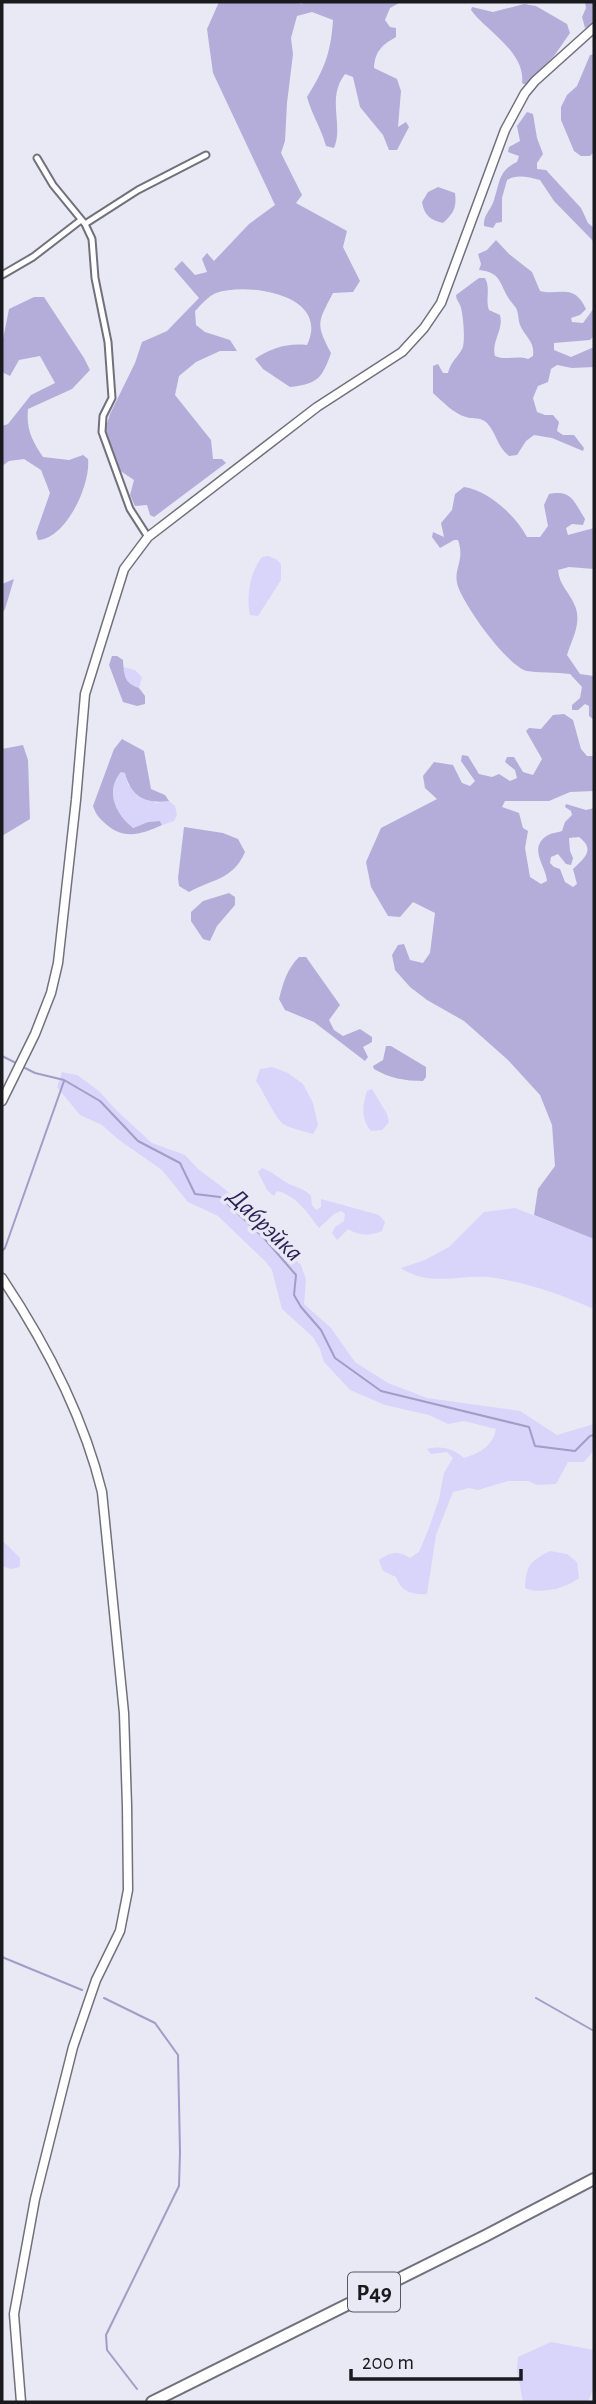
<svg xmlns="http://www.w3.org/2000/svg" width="596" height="2404" font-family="'Alegreya Sans',sans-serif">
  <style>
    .green { fill: #d9d4fa }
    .forest { fill: #b4add9; fill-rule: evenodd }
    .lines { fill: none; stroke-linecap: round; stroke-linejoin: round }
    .stream { stroke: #a29cc6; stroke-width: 2 }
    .street-casing { stroke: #71707b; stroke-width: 9 }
    .secondary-casing { stroke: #71707b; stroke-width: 11 }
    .highway-casing { stroke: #71707b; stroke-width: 14 }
    .street { stroke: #fff; stroke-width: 5 }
    .secondary { stroke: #fff; stroke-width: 8 }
    .highway { stroke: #fff; stroke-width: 10 }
    .labels { text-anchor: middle; stroke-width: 7; stroke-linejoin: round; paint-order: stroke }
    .shield { fill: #e9e8f5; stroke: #58585e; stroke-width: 2 }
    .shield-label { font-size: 23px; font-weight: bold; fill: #1a1a1e }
    .water-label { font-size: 26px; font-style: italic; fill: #2e2155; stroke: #e9e8f5 }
  </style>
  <rect width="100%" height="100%" fill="#e9e8f5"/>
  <path class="green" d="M 268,556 L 276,559 L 281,564 L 281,580 L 258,616 L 250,615 C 246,597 250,572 262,557 Z
    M 123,667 L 135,670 L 142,677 L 139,688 C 128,684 124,679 123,667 Z
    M 121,772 L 125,773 L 128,785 L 156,803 L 169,801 L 175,806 L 177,815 L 174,821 L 162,825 L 160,821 L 148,822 L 132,828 C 115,813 105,791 121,772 Z
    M 272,1067 L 288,1073 L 303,1084 L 313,1103 L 318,1125 L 313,1134 C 304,1131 293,1129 285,1125 C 276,1121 263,1090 256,1081 L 260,1069 Z
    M 62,1072 L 77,1075 L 99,1091 L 116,1110 L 152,1143 L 185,1155 L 198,1169 L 226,1190 L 301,1265 L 306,1280 L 304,1304 L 331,1328 L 355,1362 L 388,1383 L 427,1398 L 520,1411 L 557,1435 L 594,1424 L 594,1450 L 584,1462 L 568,1462 L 556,1484 L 537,1485 L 528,1481 L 508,1481 L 478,1490 L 469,1488 L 453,1492 L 436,1535 L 427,1594 C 413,1595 401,1592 396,1577 L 383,1571 L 379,1560 C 391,1552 397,1550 410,1558 L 419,1552 L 429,1528 L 439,1499 L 444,1473 L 453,1458 L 447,1452 L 431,1454 L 427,1449 C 441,1445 454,1449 464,1458 C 480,1453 493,1446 496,1429 L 464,1421 L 448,1424 L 429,1415 L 385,1405 L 350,1390 L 324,1362 L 320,1349 L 313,1337 L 282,1309 L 272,1270 L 265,1261 L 218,1216 L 188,1202 L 162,1170 L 119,1140 L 102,1125 L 80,1115 L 57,1087 Z
    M 372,1089 L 387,1114 L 389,1122 L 382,1130 L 371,1131 C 361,1119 362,1106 367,1091 Z
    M 262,1168 C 273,1172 280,1179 289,1184 C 298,1188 305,1189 311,1196 L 312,1205 L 316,1210 L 321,1207 L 321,1199 L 379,1215 L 385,1222 L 382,1231 C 371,1236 359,1236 348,1229 L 337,1240 L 332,1233 L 335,1227 L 344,1221 L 345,1214 L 341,1211 L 334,1214 L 319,1228 C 307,1212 297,1196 277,1191 L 274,1196 L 267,1190 L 258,1172 Z
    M 515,1208 L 594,1239 L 594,1309 C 562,1295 531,1284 496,1278 C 464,1272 432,1289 401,1268 L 425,1260 L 449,1247 L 484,1212 Z
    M 2,1540 L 20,1558 L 20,1567 L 11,1569 L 2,1566 Z
    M 550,1551 L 567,1554 L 577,1562 L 579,1578 C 567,1588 540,1595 525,1588 C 526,1566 530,1561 550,1551 Z
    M 551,2342 L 594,2350 L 594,2387 L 588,2402 L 523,2402 L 517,2370 L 518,2357 Z"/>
  <path class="forest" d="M 219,2 L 297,2 L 301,4 L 305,2 L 401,2 L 390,8 L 385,20 L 390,27 L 396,28 L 396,37 C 382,45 375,51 374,68 L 397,79 L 401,91 L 398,127 L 406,122 L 409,127 L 397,150 L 389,150 L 383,135 L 360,107 L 353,77 L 345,74 C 326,99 344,124 334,148 L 326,146 C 321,128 312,115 307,97 C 324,70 331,53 333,20 L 312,12 L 297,16 L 291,38 L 293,54 L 287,103 L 285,141 L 281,153 L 302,195 L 296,203 L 347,231 L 343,247 L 360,281 L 353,292 L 333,293 C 318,322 315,323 331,353 C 322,379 317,384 290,387 L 263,369 L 255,359 C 271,348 287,343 307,345 C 331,295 249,282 216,293 C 208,296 201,305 195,311 L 196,325 L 205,332 L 230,340 L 237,351 L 220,351 L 196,362 L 179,376 L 175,395 L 211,440 L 213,459 L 222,459 L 226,463 L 154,517 L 150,515 L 147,505 L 135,506 L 130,495 L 134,480 L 119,470 L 105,430 L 110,414 L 135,363 L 142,342 L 167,331 L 199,298 L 174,269 L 182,261 L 195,275 L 207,272 L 202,259 L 207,253 L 214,261 L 249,224 L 275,205 L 213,73 L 207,29 Z
    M 585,2 L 594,2 L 594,23 L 585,28 L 582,17 L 586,8 Z
    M 524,4 L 536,6 L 567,24 L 570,33 L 554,56 L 526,85 L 522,83 C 526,52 486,31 471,10 L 472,7 L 493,12 Z
    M 594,54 L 594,152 L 590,156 L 581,156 L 574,151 L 561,120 L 561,107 L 567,95 L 577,86 L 590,55 Z
    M 527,112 L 533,114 L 537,138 L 543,154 L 537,163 L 537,169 L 546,170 L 581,208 L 588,223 L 594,228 L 594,242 L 554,201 L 540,180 C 528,177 517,174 507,180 L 502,198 L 502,222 L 496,223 L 493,228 L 484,226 C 483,215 491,210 494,200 C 500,183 498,171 517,162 L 519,156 L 508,152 L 509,147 L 520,141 L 517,126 Z
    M 438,187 L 455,193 C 457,208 453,214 443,223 C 430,220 424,215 422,202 L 428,192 Z
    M 496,240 L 509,254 L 532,272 L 540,291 C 558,296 574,282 586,309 L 580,315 L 571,318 L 572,322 L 583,323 L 594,308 L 594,336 L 590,340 L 554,343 L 554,350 L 571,357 L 594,347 L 594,367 L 572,368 L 557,365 L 551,369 L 548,382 L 538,386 L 533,398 L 537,412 L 545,415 L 553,415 L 559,422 L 557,431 L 563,435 L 574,435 L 584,448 L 583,451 L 552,438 L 534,435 L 526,441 L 517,455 L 509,456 C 497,447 496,432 487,423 C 479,416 474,420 466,417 C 454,414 442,401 433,393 L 433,366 L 438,364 L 443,373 L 448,373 C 452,359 457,359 462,349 C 466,343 463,311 460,305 C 458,301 456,299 456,295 L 479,278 L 485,278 C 491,289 485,299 489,310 L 500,315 C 504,330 491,341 495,356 C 507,361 516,355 528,359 L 533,356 C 535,341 525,337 520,325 C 518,320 519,314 516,308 C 514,305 511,302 509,299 C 499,283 501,272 479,270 L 481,264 L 478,254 L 487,250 Z
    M 34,297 L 44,297 L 84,358 L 90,370 L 72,389 L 28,409 C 26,429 32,441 43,457 L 69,460 L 83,455 L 88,459 C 91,484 66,539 38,540 L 36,533 L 50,493 L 41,470 L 24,459 L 9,461 L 2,466 L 2,426 L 8,424 L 31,395 L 55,383 L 40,356 L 19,360 L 10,376 L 2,372 L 2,344 L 9,309 Z
    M 464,487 C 488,490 516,516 527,537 L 540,537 L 548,526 L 544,505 L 549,494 C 572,489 574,502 585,519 L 583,525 L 572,524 L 566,528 L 568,535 L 594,528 L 594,569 L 569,567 L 558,570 C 559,585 570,593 575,606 C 582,623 572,639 567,655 L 580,674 L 594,676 L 594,720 L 589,716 L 589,706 L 585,704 L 578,710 L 572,710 L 572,705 L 580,698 L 582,687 L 570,674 C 558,672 536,673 527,671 C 507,666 461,602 457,583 C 454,568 465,560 458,540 L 454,540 L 440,548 L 432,537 L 433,532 L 444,537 L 441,523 L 452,510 L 455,494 Z
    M 14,579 L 5,609 L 2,613 L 2,584 Z
    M 112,656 L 117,656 L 123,660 C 124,675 124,683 139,688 L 145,696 L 145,704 L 137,706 L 123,702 L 109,665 Z
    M 564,714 L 573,720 L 581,749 L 587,756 L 594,756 L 594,791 L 570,792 L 549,801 L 505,801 L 502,807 L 519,813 L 523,828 L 528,831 L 525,848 L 530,877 L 541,884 L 547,881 C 546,866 529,850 545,837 C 550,833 556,833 562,831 L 565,822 L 572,815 L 571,811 L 565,807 L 566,804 L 586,810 L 594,808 L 594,1239 L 534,1215 L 538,1189 L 555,1166 L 552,1125 L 540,1095 L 508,1060 L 464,1021 L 427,1000 L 410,987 L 395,970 L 392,955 L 398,945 L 404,944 L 410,960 L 423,963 L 430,953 L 435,913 L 413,902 L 400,917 L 388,916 L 371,887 L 366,862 L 381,828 L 437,799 L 425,788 L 423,776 L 434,762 L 453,765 L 462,783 L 470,786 L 475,781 L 461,761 L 462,755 L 468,756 L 479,774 L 492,777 L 499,774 L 510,781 L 517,778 L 515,770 L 505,762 L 507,757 L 514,757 L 523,772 L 533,775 L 542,759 L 526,731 L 529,728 L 541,729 L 553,715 ZM 579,837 C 596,850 584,858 573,869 L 577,884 L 573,887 L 565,882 L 560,869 L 554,867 L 550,863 L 551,857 L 558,854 L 566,864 L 571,865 L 573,858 L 570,851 L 569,838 Z
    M 122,739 L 144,751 L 151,789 L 165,795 L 169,801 C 146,804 131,797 125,773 L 121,772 C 105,791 115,814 133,828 L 148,822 L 160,821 L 162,825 C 143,834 124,840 107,825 C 100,819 96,815 93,806 L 114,749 Z
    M 23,745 L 28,760 L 30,819 L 2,836 L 2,749 Z
    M 184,827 L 223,833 L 238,839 L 245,852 C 233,880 212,879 189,892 L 179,886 L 178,878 Z
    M 229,893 L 235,897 L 235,905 L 217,926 L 210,941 L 203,939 L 191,921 L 191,912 L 203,901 Z
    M 299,957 L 306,957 L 340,1005 L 329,1020 L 334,1030 L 343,1036 L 360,1029 L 372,1037 L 372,1042 L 363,1047 L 368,1057 L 365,1061 L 314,1022 L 285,1010 L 279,999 C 283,983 287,969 299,957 Z
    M 386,1046 L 391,1046 L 426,1067 L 426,1077 L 423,1081 C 405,1081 389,1078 374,1069 L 373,1066 L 383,1060 Z"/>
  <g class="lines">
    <path class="stream" d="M 2,1056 L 18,1064
      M 23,1067 L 35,1073 L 64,1080 L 100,1101 L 138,1141 L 180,1163 L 195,1194 L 220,1197 L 263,1237 L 296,1275 L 294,1295 L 301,1307 L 321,1330 L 335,1358 L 381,1391 L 529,1427 L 535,1446 L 575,1451 L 590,1436 L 594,1435
      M 2,1251 L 5,1248 L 64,1081
      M 2,1957 L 82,1990
      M 104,1998 L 155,2023 L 178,2055 L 180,2152 L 179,2186 L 106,2335 L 107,2350 L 137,2389
      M 536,1998 L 594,2031"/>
    <defs>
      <path id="street" d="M 37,158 L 53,185 L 85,224 L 92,239 L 95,278 L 108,342 L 112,398 L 103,416 L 102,432 L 130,509 L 148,537
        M 85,224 L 138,190 L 206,155
        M 2,275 L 33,257 L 81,220"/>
      <path id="secondary" d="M 2,1101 L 35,1034 L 51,993 L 58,963 L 76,800 L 85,694 L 124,569 L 148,537 L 317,407 L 402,352 L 424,328 L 441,303 L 505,130 L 525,93 L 535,81 L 594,28
        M 2,1278 C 46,1344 83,1414 102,1492 L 124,1713 L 127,1806 L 128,1890 L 120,1931 L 96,1980 L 73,2047 L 35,2199 L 14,2314 L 21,2402"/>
      <path id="highway" d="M 152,2402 L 485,2236 L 594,2179"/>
    </defs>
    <use href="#street" class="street-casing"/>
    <use href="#secondary" class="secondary-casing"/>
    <use href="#highway" class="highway-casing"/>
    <use href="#street" class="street"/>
    <use href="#secondary" class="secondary"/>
    <use href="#highway" class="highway"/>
  </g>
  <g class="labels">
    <rect class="shield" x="348" y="2272.5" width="52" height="39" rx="5"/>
    <g class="shield-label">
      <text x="374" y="2300">Р49</text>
    </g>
    <g class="water-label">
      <text transform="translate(266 1224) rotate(44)" y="9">Дабрэйка</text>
    </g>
  </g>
  <rect width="596" height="2404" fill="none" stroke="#1a1a1e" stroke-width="7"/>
  <path d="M351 2369v10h170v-10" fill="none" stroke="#1a1a1e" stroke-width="3.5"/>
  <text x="362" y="2369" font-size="21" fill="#1a1a1e" stroke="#e9e8f5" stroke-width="5" paint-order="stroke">200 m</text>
</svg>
